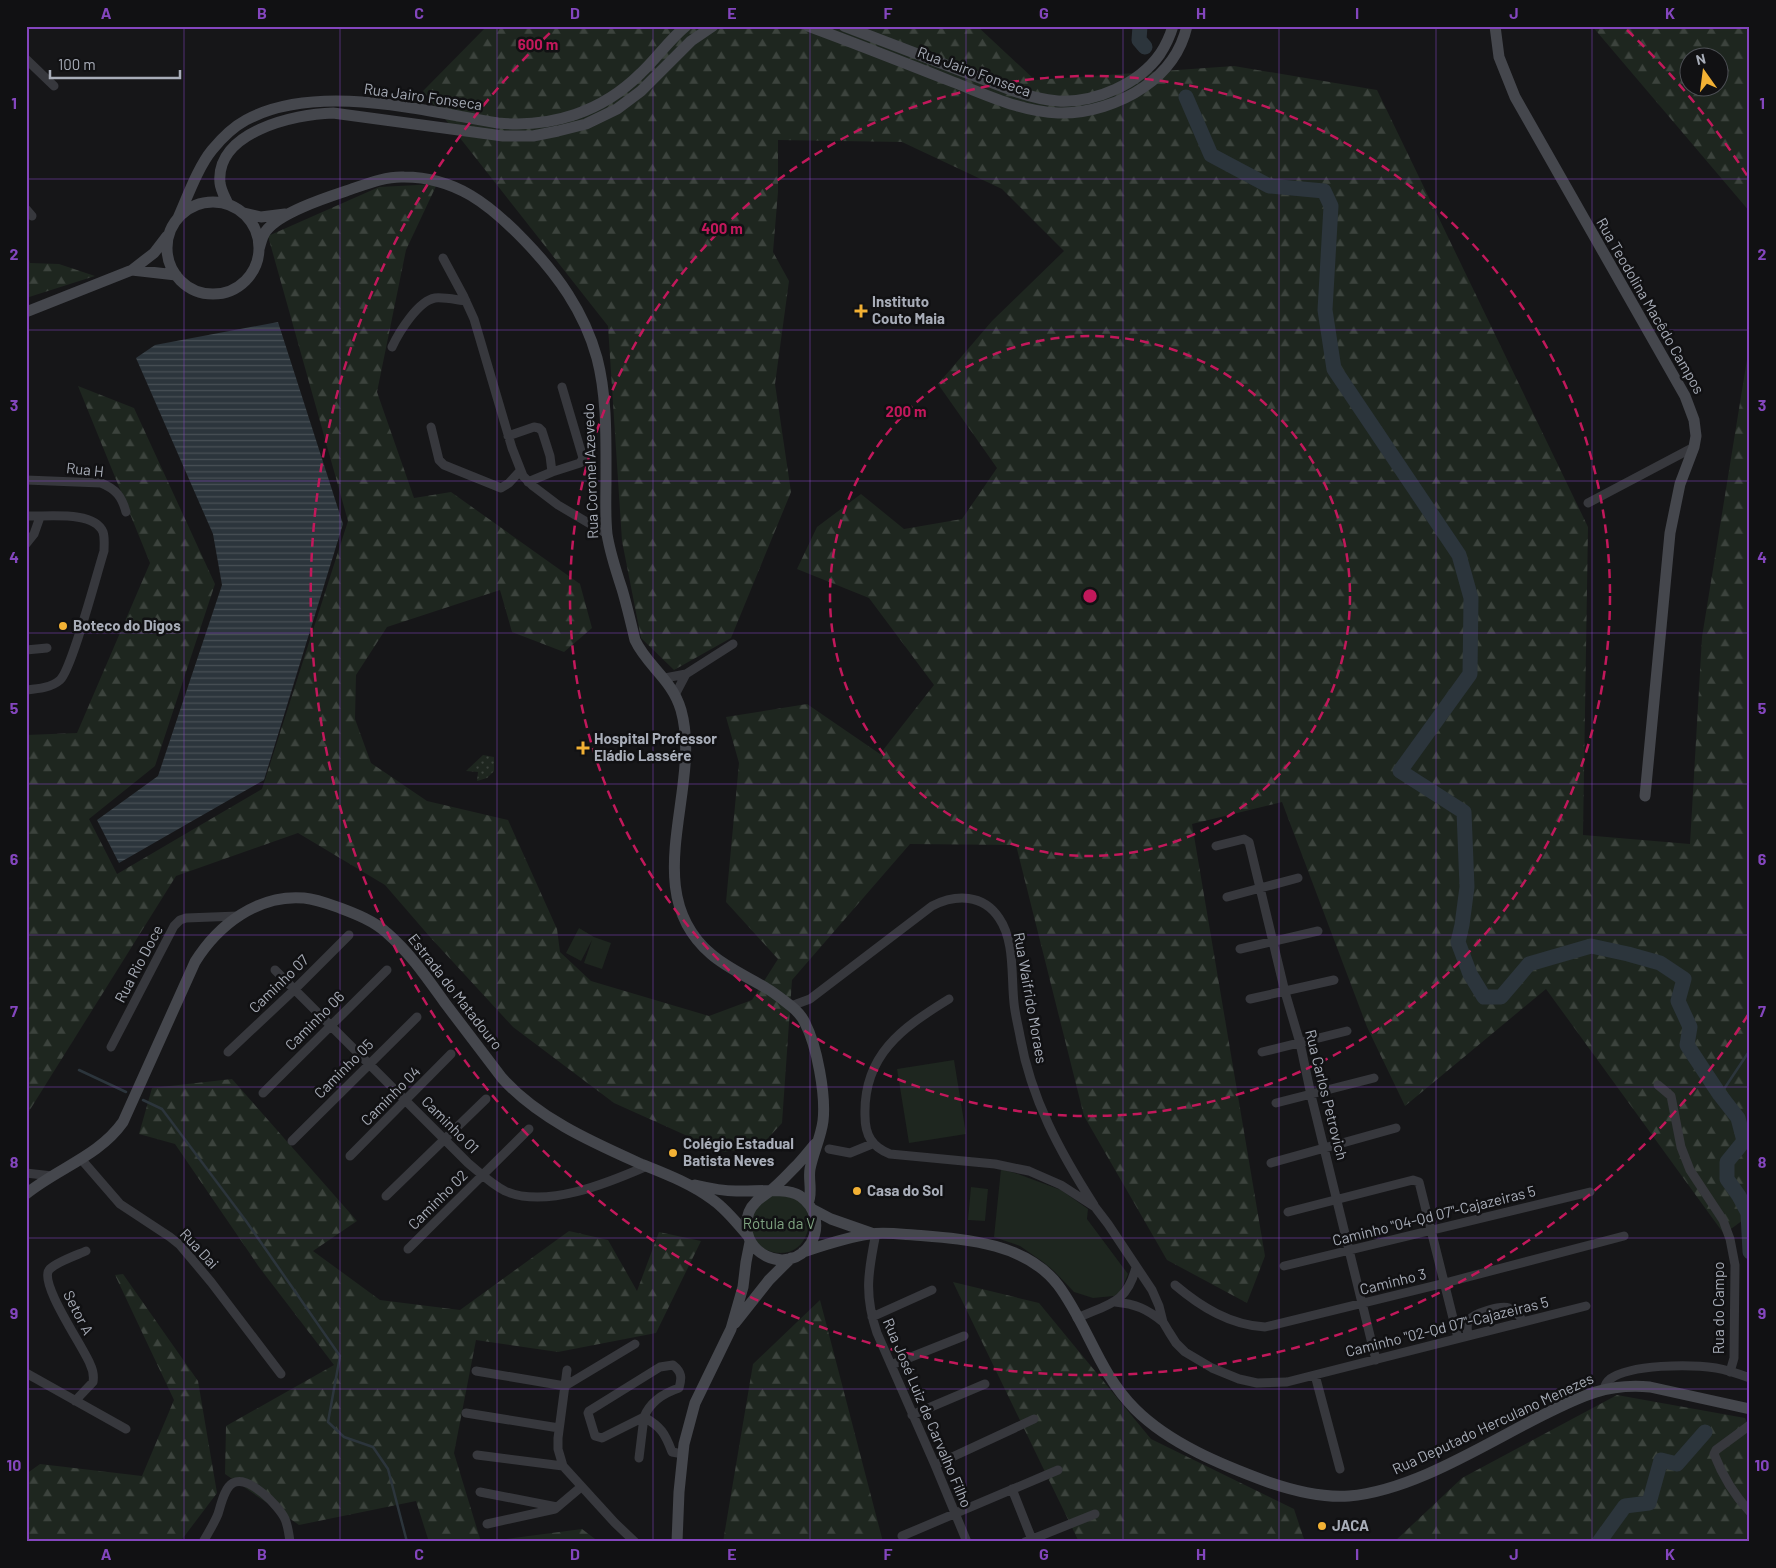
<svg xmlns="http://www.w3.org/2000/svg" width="1776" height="1568" font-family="Barlow,sans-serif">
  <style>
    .grass { fill: url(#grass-dots) }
    .forest { fill: url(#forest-firs); fill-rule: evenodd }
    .green { fill: #1e261f }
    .water { fill: url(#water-rules) }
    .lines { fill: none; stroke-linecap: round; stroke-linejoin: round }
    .stream { stroke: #2c353c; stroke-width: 2.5 }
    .river { stroke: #2c353c; stroke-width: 15 }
    .street { stroke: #37383d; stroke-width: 9 }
    .secondary { stroke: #45474d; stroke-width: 11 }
    .grid { fill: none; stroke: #8446be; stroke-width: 1; stroke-opacity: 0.55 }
    .ring { fill: none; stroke: #c2185b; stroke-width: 2.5; stroke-dasharray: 9 6 }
    .poi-dot { fill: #f2b134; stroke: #111113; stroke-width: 2 }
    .labels { text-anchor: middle; stroke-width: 5; stroke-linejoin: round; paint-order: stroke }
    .street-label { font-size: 15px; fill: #a8adb8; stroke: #111113 }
    .poi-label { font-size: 15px; font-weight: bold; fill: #a8adb8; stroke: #111113; text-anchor: start }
    .park-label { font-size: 15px; fill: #7fa381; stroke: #111113 }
    .centre { fill: #c2185b; stroke: #111113; stroke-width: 2.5 }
    .ring-label { font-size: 15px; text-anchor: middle; font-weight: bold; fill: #c2185b; stroke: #111113; stroke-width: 5; stroke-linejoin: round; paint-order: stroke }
    .neatline { fill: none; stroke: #8446be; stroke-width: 2 }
    .grid-label { font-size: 16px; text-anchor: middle; font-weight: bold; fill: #8446be }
  </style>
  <defs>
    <pattern id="grass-dots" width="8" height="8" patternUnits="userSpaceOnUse" patternTransform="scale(1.25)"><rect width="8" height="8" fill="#1e261f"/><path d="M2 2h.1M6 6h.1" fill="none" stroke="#3c433d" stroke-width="1.8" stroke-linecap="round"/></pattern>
    <pattern id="forest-firs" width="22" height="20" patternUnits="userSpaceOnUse" patternTransform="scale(1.25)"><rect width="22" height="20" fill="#1e261f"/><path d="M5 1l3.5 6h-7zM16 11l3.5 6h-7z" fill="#3c433d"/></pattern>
    <pattern id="water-rules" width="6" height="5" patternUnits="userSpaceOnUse" patternTransform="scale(1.25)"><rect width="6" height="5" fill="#2c353c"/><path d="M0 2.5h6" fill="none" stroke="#485056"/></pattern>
  </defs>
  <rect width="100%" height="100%" fill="#161618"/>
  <path class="grass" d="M 483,755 L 494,757 L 494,771 L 487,778 L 477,781 L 478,772 L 466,771 Z"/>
  <path class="forest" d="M 487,26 L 977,26 L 1035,80 L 1234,66 L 1377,90 L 1588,527 L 1583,835 L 1690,844 L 1702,637 L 1750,341 L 1750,1215 L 1724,1234 L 1546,989 L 1405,1106 L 1367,1027 L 1282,802 L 1192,824 L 1265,1256 L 1247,1303 L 1167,1260 L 1084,1116 L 1016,845 L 910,844 L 792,980 L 782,1123 L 760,1147 L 723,1152 L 614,1103 L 513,1027 L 430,937 L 385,885 L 298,833 L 176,876 L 26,1116 L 26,735 L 77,733 L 150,563 L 78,386 L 134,408 L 215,584 L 155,766 L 89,819 L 117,874 L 262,789 L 348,521 L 268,236 L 379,187 L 437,184 L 406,250 L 377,392 L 414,498 L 451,492 L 580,584 L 592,628 L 564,652 L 512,632 L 500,590 L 387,627 L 356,675 L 355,719 L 371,763 L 427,801 L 508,820 L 557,929 L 560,952 L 591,981 L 709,1016 L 752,1000 L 778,959 L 726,902 L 739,763 L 726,717 L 807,704 L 880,754 L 934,685 L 869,598 L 797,569 L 817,527 L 861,494 L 904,529 L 962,519 L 997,468 L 938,384 L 992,321 L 1064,251 L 1002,189 L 902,142 L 778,140 L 778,192 L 773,252 L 789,281 L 775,384 L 791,492 L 731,638 L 674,670 L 641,638 L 622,541 L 608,326 L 423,91 Z
    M 1592,26 L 1750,26 L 1750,212 ZM 1688,58 L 1718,58 L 1718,88 L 1688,88 Z
    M 26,247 L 30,263 L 59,264 L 95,276 L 26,298 Z
    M 232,1079 L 357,1221 L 313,1251 L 380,1300 L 460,1310 L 569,1231 L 608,1240 L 637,1291 L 659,1232 L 701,1241 L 656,1333 L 558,1352 L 476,1340 L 454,1453 L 481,1542 L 429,1542 L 416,1501 L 299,1525 L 225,1474 L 226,1426 L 334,1365 L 259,1267 L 175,1144 L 139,1134 L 152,1088 Z
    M 123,1274 L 198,1381 L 217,1493 L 180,1542 L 26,1542 L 26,1474 L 40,1464 L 142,1476 L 174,1400 L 115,1275 Z
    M 953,1282 L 1039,1303 L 1151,1439 L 1294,1509 L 1305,1542 L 1079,1542 Z
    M 820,1300 L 883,1542 L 723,1542 L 753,1364 Z
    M 1617,1395 L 1745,1418 L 1750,1428 L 1750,1542 L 1394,1542 L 1462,1478 Z
    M 582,1529 L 599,1542 L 484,1542 Z"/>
  <path class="green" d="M 579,928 L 594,937 L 611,943 L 602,969 L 584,963 L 592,940 L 581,961 L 566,953 Z
    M 954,1060 L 966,1134 L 909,1143 L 897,1069 Z
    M 1001,1169 L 1018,1174 L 1061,1190 L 1088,1209 L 1087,1219 L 1128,1274 L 1123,1286 L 1119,1293 L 1114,1296 L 1093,1298 L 1074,1292 L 1054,1271 L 1043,1262 L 1020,1246 L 994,1237 Z
    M 971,1187 L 988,1189 L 985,1221 L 968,1220 Z
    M 771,1195 C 778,1196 788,1195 794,1198 C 814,1207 812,1235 798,1247 C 782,1260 756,1251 751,1232 C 749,1225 753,1216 754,1209 Z"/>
  <path class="water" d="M 278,322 L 343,524 L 264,780 L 119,863 L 97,820 L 158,776 L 222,585 L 213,534 L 136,358 L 155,345 Z"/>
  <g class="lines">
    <path class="stream" d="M 79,1070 L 126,1092
      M 1720,1095 L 1750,1050
      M 143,1100 L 162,1109 L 246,1221 L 340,1356 L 328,1422 L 344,1437 L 373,1447 L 388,1469 L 407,1542"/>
    <path class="river" d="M 1140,26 L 1139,40 L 1145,47
      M 1186,97 L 1211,155 L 1269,186 L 1324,191 L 1331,206 L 1325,310 L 1334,369 L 1459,555 L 1471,598 L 1470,674 L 1400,771 L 1464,812 L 1467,887 L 1462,925 L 1458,942 L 1470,974 L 1484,997 L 1501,997 L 1529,964 L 1591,946 L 1628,954 L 1660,963 L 1684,979 L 1678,1001 L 1690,1027 L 1687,1045 L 1720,1095 L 1738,1118 L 1744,1141 L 1727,1162 L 1727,1179 L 1739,1196 L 1748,1213 L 1750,1252
      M 1599,1542 L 1625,1506 L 1649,1503 L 1661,1460 L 1677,1464 L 1705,1432"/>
    <path class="street" d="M 26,59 L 54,86
      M 26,209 L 32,216
      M 443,258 L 464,297 L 474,319 L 512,448 L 523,476 L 533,486 L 558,505 L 607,534
      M 392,347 C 399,332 418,301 435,298 C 444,297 457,300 466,301
      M 431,427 L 439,460 L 444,465 L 501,488 L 509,483 L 520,471
      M 508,436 L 534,427 L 539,428 L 542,431 L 550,456 L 552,472 L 528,482
      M 552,472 L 580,463 L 583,458 L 562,387
      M 26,480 L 101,483 C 116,489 122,497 126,512
      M 1588,503 L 1694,447
      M 26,516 C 46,517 94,510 103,532 C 105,538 104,545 104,551 C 97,573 72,669 60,680 C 51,688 37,689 26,690
      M 26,544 L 34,534 L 40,517
      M 26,650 L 47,648
      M 665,678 L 686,674 L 733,644
      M 675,695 L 686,674
      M 1216,846 L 1244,839 L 1249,842 L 1285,992 L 1300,1043 L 1311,1095 L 1376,1360
      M 1227,897 L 1298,878
      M 1240,949 L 1318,931
      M 275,970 L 468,1163 C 480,1173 491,1184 505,1191 C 546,1209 608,1183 647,1166
      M 949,999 C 902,1028 863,1055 865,1116 C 865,1135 872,1147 890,1154 L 995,1164 L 1029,1171 L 1061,1185 L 1095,1207 L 1108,1224 L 1152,1290 L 1159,1306 L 1163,1322 L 1169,1332 L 1176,1343 L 1185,1352 L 1212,1368 L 1239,1379 L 1257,1383 L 1287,1382 L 1586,1306
      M 1250,999 L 1334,980
      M 791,1006 L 810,999 L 932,906 C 956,894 983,894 999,918 C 1015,941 1011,976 1014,1003 C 1015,1014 1018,1025 1020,1036 C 1031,1099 1060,1152 1094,1205
      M 111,1047 L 174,926 L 180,920 L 186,918 L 238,916
      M 228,1052 L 294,990 L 349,935
      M 1262,1052 L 1347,1031
      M 1658,1085 L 1671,1096 L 1681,1147 L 1690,1170 L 1723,1220 L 1730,1239 L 1735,1265 L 1734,1358 L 1730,1372
      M 263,1093 L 387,970
      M 1276,1103 L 1374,1078
      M 292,1141 L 417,1017
      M 829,1149 L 850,1153 L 872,1144
      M 350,1156 L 451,1054
      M 81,1159 L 120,1204 L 170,1237 L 180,1245 L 211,1282 L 281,1374
      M 1271,1163 L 1396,1128
      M 26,1173 L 52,1176
      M 386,1196 L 486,1099
      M 1288,1212 L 1413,1180 L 1419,1182 L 1458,1338
      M 876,1233 C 868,1272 864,1295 877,1333 L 935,1465 L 967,1542
      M 408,1249 L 529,1129
      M 1284,1266 L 1590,1192
      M 1175,1285 C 1201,1307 1230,1325 1265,1327 L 1445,1283 L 1624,1236
      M 1115,1302 C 1136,1304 1147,1309 1163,1322
      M 872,1317 L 932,1290
      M 1077,1318 C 1108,1304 1127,1304 1136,1267
      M 1468,1336 C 1467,1330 1466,1325 1469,1320 C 1474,1313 1501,1305 1509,1308 C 1516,1310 1520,1316 1523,1322
      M 891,1365 L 964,1336
      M 567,1370 L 558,1438 L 558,1449 L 563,1466 L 615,1523 L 635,1542
      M 476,1371 L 565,1386 L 635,1344
      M 26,1373 L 126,1429
      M 1315,1375 L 1340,1469
      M 1604,1389 C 1605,1385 1606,1382 1610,1379 C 1631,1364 1690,1364 1716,1368 C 1728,1370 1739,1374 1750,1378
      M 75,1401 L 93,1382 C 94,1376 93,1370 90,1364 C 84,1348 39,1284 49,1270 C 54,1263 77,1255 86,1251
      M 466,1413 L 559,1428
      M 912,1415 L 985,1384
      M 1750,1425 L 1716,1450 L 1714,1454 C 1723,1477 1734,1495 1750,1512
      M 477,1455 L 563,1466
      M 639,1458 L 644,1417 C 650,1402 664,1393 679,1388 C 682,1378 682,1372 673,1365 L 660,1367 L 589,1411 L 588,1413 L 595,1436 L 602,1438 L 644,1417 C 661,1427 665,1433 672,1452 L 683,1454
      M 935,1465 L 1034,1419
      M 1012,1489 L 1033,1542
      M 480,1492 L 557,1507
      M 487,1524 L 555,1509 L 581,1487
      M 902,1536 L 1058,1470
      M 203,1542 C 208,1533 214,1524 218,1514 C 221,1505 224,1488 233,1483 C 249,1475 279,1506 285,1519 C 288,1526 289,1534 290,1542
      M 1025,1542 L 1095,1514"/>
    <path class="secondary" d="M 808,26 C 857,44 905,63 953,82 C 987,95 1022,112 1058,113 C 1088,114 1121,103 1144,87 C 1166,72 1181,52 1187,26
      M 844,26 L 1014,91 C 1028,96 1043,100 1058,101 C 1095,103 1139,84 1160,54 C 1166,45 1170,36 1173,26
      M 1495,26 L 1499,57 L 1515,97 L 1685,396 L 1694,420 L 1696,436 L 1694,447 L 1680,484 L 1670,533 L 1645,796
      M167 248a46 46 0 1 1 92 0a46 46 0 1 1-92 0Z
      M 228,204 C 225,197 221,191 220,183 C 215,132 294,114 333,113 L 503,136 L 533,136 L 558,131 L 586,124 L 617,109 L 641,91 L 691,41 L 713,26
      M 244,213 L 261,217 L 285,214
      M 178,218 C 187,198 198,167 212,150 C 221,139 233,127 246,120 C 317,82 423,111 498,123 C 552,128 602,112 641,73 C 657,58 669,40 686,26
      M 259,249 C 261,243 262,236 266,231 C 279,213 325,198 346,191 C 364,185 385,176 404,177 C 456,177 490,205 524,240 C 557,274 584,311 597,358 C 607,396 606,438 606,478 C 606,496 605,516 607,534 C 610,553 616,571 622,589 C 627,606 631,623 635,640 C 647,666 672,679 681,710 C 703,789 636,890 711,954 C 727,968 748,977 766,988 C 775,993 783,1000 791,1006 C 797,1011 802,1016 805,1023 C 817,1046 826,1095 823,1121 C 821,1137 813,1153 810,1169 C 808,1180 813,1193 808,1203
      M 132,270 L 176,275
      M 26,312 L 132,270 L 154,253 L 167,236
      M 695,1185 C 708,1188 722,1191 736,1191 C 754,1192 786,1187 800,1196 C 816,1207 820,1227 811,1243 C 789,1279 734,1252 749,1212 C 753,1202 762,1197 770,1191 C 779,1184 787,1175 795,1167 C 802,1160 808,1152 815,1144
      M 26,1194 C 58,1168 99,1156 123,1122 L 195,962 C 218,925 258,894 304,898 C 316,899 329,904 340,908 C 356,914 374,921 387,933 C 410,953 427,978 445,1003 C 464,1028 483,1053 502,1078 C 539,1119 592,1142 641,1164 C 666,1174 692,1184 713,1200 C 726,1209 737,1223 748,1236
      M 812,1209 L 831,1219 L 871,1233
      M 803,1252 C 824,1245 847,1237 870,1234 C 884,1232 900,1234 914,1235 C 963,1239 1025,1242 1058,1285 C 1088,1325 1098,1372 1135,1409 C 1170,1444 1222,1465 1268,1482 C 1294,1491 1322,1498 1349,1496 C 1413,1491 1487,1443 1543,1415 C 1581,1396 1607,1383 1650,1387 L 1750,1409
      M 735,1323 L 769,1280 L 791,1258
      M 677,1542 L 679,1492 L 684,1444 L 695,1403 L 731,1329 L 743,1287 L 746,1262 L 750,1242"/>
  </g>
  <path class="grid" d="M 184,26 L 184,1542M 340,26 L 340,1542M 497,26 L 497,1542M 653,26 L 653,1542M 810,26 L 810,1542M 966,26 L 966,1542M 1123,26 L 1123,1542M 1279,26 L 1279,1542M 1436,26 L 1436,1542M 1592,26 L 1592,1542M 26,179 L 1750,179M 26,330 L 1750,330M 26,481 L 1750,481M 26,633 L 1750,633M 26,784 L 1750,784M 26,935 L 1750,935M 26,1087 L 1750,1087M 26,1238 L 1750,1238M 26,1389 L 1750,1389"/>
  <g class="ring">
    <circle cx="1090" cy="596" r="260"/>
    <circle cx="1090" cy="596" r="520"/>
    <path d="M1748 1015A780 780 0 1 1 553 30M1627 30A780 780 0 0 1 1748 177"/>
  </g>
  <g class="poi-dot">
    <path d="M858.5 303.5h5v5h5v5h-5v5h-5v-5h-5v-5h5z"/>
    <circle cx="63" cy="626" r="5"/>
    <path d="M580.5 740.5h5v5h5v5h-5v5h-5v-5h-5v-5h5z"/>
    <circle cx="673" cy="1153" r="5"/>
    <circle cx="857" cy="1191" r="5"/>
    <circle cx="1322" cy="1526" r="5"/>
  </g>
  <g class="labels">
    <g class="street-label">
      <text transform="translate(974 72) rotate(20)" y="5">Rua Jairo Fonseca</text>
      <text transform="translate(423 97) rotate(8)" y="5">Rua Jairo Fonseca</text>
      <text transform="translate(1650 306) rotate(60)" y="5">Rua Teodolina Macêdo Campos</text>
      <text transform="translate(85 470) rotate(6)" y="5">Rua H</text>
      <text transform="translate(591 471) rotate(-92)" y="5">Rua Coronel Azevedo</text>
      <text transform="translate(139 964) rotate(-62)" y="5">Rua Rio Doce</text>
      <text transform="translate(279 984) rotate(-44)" y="5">Caminho 07</text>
      <text transform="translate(455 992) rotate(52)" y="5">Estrada do Matadouro</text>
      <text transform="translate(1030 998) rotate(80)" y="5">Rua Waifrido Moraes</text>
      <text transform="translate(315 1021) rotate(-45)" y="5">Caminho 06</text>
      <text transform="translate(344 1069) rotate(-45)" y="5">Caminho 05</text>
      <text transform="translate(1326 1095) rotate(76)" y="5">Rua Carlos Petrovich</text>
      <text transform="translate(391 1096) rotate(-45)" y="5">Caminho 04</text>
      <text transform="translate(450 1125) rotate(45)" y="5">Caminho 01</text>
      <text transform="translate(438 1200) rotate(-45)" y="5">Caminho 02</text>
      <text transform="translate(1434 1216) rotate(-14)" y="5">Caminho "04-Qd 07"-Cajazeiras 5</text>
      <text transform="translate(199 1249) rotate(47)" y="5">Rua Dai</text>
      <text transform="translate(1393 1282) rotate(-14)" y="5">Caminho 3</text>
      <text transform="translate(1719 1308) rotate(-90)" y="5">Rua do Campo</text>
      <text transform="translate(78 1313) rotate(63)" y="5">Setor A</text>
      <text transform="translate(1447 1327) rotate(-14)" y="5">Caminho "02-Qd 07"-Cajazeiras 5</text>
      <text transform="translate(927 1413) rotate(67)" y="5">Rua José Luiz de Carvalho Filho</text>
      <text transform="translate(1493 1424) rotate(-25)" y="5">Rua Deputado Herculano Menezes</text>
    </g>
    <g class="poi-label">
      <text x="872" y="307">Instituto<tspan x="872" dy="17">Couto Maia</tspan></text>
      <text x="73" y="631">Boteco do Digos</text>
      <text x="594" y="744">Hospital Professor<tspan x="594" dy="17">Eládio Lassére</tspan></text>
      <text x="683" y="1149">Colégio Estadual<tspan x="683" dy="17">Batista Neves</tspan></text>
      <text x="867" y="1196">Casa do Sol</text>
      <text x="1332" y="1531">JACA</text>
    </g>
    <g class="park-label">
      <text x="779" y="1229">Rótula da V</text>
    </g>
  </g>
  <circle cx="1090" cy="596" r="8" class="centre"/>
  <g class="ring-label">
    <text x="538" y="50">600 m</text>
    <text x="722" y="234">400 m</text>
    <text x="906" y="417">200 m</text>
  </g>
  <rect width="1776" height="1568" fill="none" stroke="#111113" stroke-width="55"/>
  <g transform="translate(1704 72) rotate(346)"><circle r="24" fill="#111113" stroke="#4d4f55"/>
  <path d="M0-4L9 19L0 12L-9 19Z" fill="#f2b134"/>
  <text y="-8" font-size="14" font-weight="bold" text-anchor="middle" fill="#a8adb8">N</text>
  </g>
  <path d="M50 70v8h130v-8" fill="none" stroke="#a8adb8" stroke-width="2.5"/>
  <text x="58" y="70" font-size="15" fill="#a8adb8" stroke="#111113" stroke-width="4" paint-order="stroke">100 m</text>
  <rect x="28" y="28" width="1720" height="1512" class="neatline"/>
  <g class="grid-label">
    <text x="106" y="19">A</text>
    <text x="262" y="19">B</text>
    <text x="419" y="19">C</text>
    <text x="575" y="19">D</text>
    <text x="732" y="19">E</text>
    <text x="888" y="19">F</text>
    <text x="1044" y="19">G</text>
    <text x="1201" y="19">H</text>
    <text x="1357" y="19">I</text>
    <text x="1514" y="19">J</text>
    <text x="1670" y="19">K</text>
    <text x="14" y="109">1</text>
    <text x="1762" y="109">1</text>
    <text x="14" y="260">2</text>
    <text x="1762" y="260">2</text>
    <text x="14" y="411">3</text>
    <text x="1762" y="411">3</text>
    <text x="14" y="563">4</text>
    <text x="1762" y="563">4</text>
    <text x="14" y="714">5</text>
    <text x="1762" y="714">5</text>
    <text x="14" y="865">6</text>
    <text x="1762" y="865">6</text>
    <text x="14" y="1017">7</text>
    <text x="1762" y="1017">7</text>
    <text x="14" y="1168">8</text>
    <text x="1762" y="1168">8</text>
    <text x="14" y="1319">9</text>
    <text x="1762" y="1319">9</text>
    <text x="14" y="1471">10</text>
    <text x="1762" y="1471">10</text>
    <text x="106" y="1560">A</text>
    <text x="262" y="1560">B</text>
    <text x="419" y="1560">C</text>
    <text x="575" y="1560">D</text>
    <text x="732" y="1560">E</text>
    <text x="888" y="1560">F</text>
    <text x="1044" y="1560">G</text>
    <text x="1201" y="1560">H</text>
    <text x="1357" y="1560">I</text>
    <text x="1514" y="1560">J</text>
    <text x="1670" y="1560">K</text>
  </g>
</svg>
